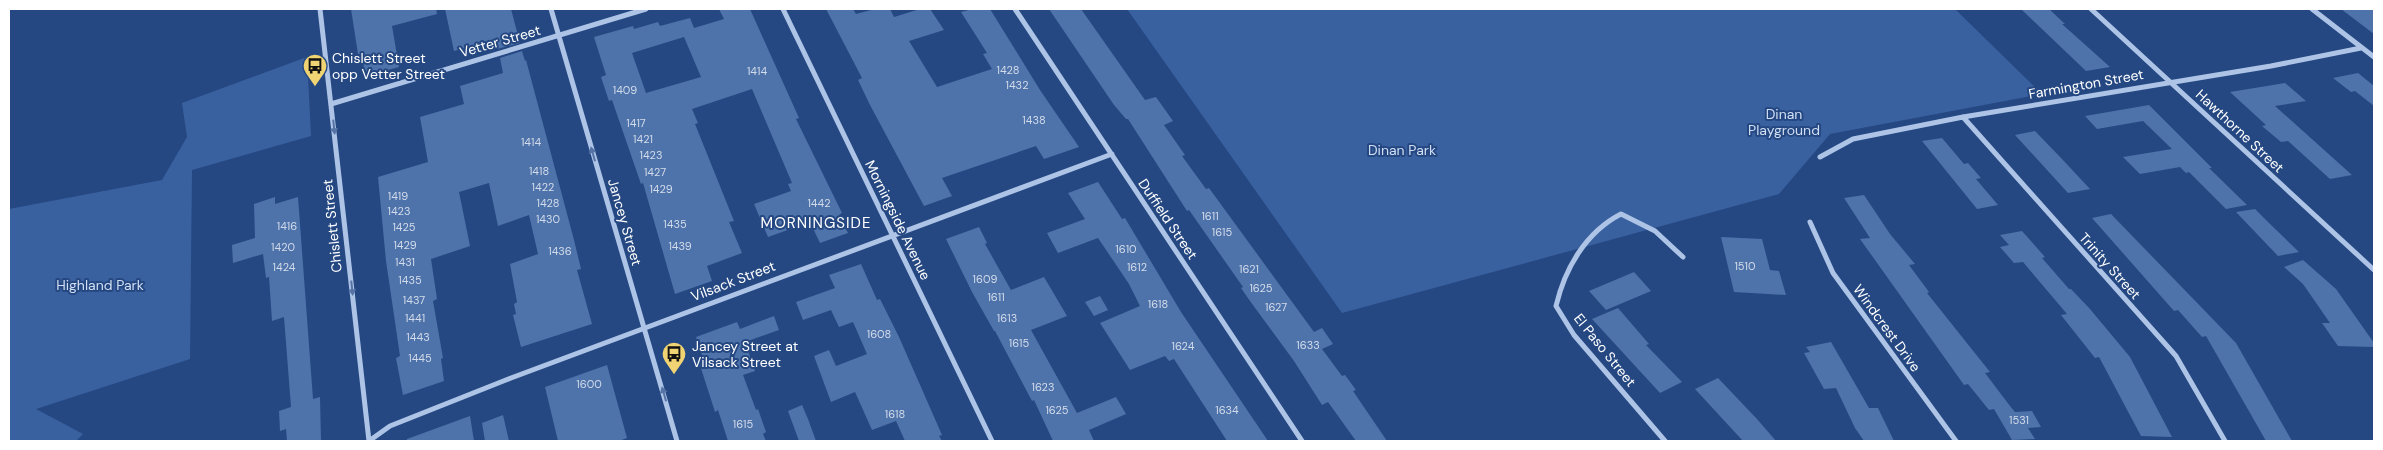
<svg xmlns="http://www.w3.org/2000/svg" width="2383" height="450" font-family="'DM Sans',sans-serif">
  <style>
    .green { fill: #3a619f }
    .building { fill: #4e72aa; fill-rule: evenodd }
    .lines { fill: none; stroke-linecap: round; stroke-linejoin: round }
    .minor { stroke: #adc4e7; stroke-width: 5 }
    .oneway { fill: #5573a5 }
    .labels { text-anchor: middle; stroke-width: 4; stroke-linejoin: round; paint-order: stroke }
    .number-label { font-size: 11px; fill: #d3dcea }
    .street-label { font-size: 14px; fill: #fff; stroke: #254882 }
    .poi-label { font-size: 14px; fill: #fff; stroke: #254882; text-anchor: start }
    .park-label { font-size: 14px; fill: #d1dff5; stroke: #254882 }
    .neighbourhood-label { font-size: 15px; letter-spacing: 1px; fill: #fff; stroke: #254882 }
  </style>
  <rect width="100%" height="100%" fill="#254882"/>
  <path class="green" d="M 1127,9 L 1955,9 L 2042,94 L 1830,134 L 1779,194 L 1342,313 Z
    M 307,57 L 311,136 L 192,170 L 190,359 L 36,409 L 83,434 L 76,441 L 9,441 L 9,209 L 162,180 L 187,137 L 182,103 Z"/>
  <path class="building" d="M 351,9 L 436,9 L 437,14 L 392,26 L 399,67 L 365,76 L 362,54 L 358,54 Z
    M 445,9 L 511,9 L 520,43 L 497,49 L 495,40 L 454,51 Z
    M 719,9 L 750,9 L 799,118 L 796,119 L 842,213 L 839,215 L 848,233 L 820,243 L 810,222 L 768,237 L 754,204 L 791,191 L 788,184 L 792,183 L 752,89 L 692,109 L 698,123 L 695,124 L 734,221 L 729,222 L 742,253 L 707,266 L 712,281 L 675,294 L 643,183 L 641,184 L 612,100 L 609,101 L 601,77 L 606,75 L 594,37 L 633,26 L 634,29 L 658,22 L 660,26 L 690,18 L 694,28 L 724,19 ZM 684,37 L 701,77 L 646,93 L 632,53 Z
    M 826,9 L 853,9 L 856,14 L 875,9 L 890,9 L 894,17 L 920,9 L 930,9 L 944,30 L 909,41 L 937,87 L 992,69 L 983,54 L 987,53 L 961,12 L 973,9 L 990,9 L 1040,90 L 1079,147 L 1044,159 L 1036,146 L 942,178 L 952,196 L 924,206 L 870,105 L 858,80 L 862,78 Z
    M 1049,9 L 1081,9 L 1145,100 L 1156,97 L 1173,121 L 1164,125 L 1185,155 L 1182,156 L 1206,189 L 1209,188 L 1314,332 L 1322,328 L 1333,344 L 1322,349 L 1342,376 L 1345,375 L 1356,390 L 1353,391 L 1387,441 L 1356,441 L 1328,402 L 1322,405 L 1294,361 L 1250,301 L 1241,288 L 1243,287 L 1189,210 L 1187,211 L 1128,119 L 1126,119 L 1114,105 Z
    M 2021,9 L 2049,9 L 2065,24 L 2062,24 L 2110,67 L 2086,71 Z
    M 2341,9 L 2374,9 L 2374,34 Z
    M 522,51 L 525,61 L 526,60 L 574,240 L 581,269 L 577,270 L 592,324 L 521,347 L 513,315 L 516,314 L 514,304 L 517,302 L 510,264 L 538,254 L 529,215 L 498,226 L 489,183 L 459,192 L 470,246 L 431,259 L 437,299 L 433,301 L 443,358 L 441,359 L 444,381 L 403,395 L 396,358 L 400,356 L 386,261 L 378,177 L 428,162 L 420,117 L 464,104 L 460,86 L 503,73 L 500,58 Z
    M 2358,73 L 2374,86 L 2374,106 L 2355,91 L 2351,92 L 2333,78 Z
    M 2285,83 L 2306,101 L 2275,106 L 2352,175 L 2330,179 L 2288,141 L 2281,142 L 2262,126 L 2266,125 L 2230,92 Z
    M 2149,105 L 2212,168 L 2209,168 L 2247,205 L 2226,209 L 2189,172 L 2186,173 L 2180,167 L 2140,174 L 2123,157 L 2172,149 L 2143,121 L 2097,129 L 2085,116 Z
    M 2035,131 L 2062,159 L 2090,189 L 2068,193 L 2015,135 Z
    M 1942,138 L 1964,164 L 1968,163 L 1981,178 L 1976,179 L 1998,205 L 1977,209 L 1922,141 Z
    M 1098,182 L 1122,219 L 1125,218 L 1181,312 L 1268,441 L 1227,441 L 1174,359 L 1169,361 L 1165,356 L 1130,370 L 1100,323 L 1140,306 L 1129,284 L 1098,238 L 1058,253 L 1047,233 L 1085,219 L 1068,193 Z
    M 1864,195 L 1890,234 L 1915,264 L 1909,265 L 1929,292 L 1927,293 L 1990,372 L 1985,373 L 2010,406 L 2015,412 L 2032,411 L 2041,427 L 2028,428 L 2035,439 L 2012,440 L 1994,409 L 1989,410 L 1968,384 L 1964,385 L 1860,239 L 1870,238 L 1844,198 Z
    M 275,197 L 275,204 L 298,197 L 313,399 L 320,397 L 321,441 L 287,441 L 286,429 L 280,431 L 279,411 L 291,407 L 284,317 L 272,321 L 269,277 L 266,278 L 263,254 L 233,263 L 232,245 L 255,238 L 254,204 Z
    M 2255,209 L 2269,223 L 2299,252 L 2278,256 L 2236,212 Z
    M 2111,214 L 2236,343 L 2292,441 L 2266,441 L 2206,336 L 2202,337 L 2178,310 L 2174,311 L 2092,218 Z
    M 979,227 L 987,243 L 985,244 L 1011,290 L 1044,277 L 1067,316 L 1031,330 L 1077,413 L 1116,397 L 1126,414 L 1089,430 L 1094,441 L 1053,441 L 1034,400 L 1032,401 L 995,331 L 994,331 L 972,292 L 946,239 Z
    M 2022,231 L 2045,257 L 2042,258 L 2069,289 L 2071,289 L 2090,309 L 2130,357 L 2172,437 L 2141,436 L 2099,357 L 2095,358 L 2061,315 L 2067,314 L 2023,262 L 2014,263 L 2000,247 L 2009,245 L 2000,235 Z
    M 1721,237 L 1762,239 L 1770,270 L 1779,271 L 1786,295 L 1734,292 Z
    M 2303,260 L 2336,289 L 2374,343 L 2374,347 L 2338,346 L 2322,323 L 2330,323 L 2303,284 L 2284,267 Z
    M 861,264 L 877,300 L 880,299 L 899,337 L 942,435 L 939,436 L 942,441 L 905,441 L 896,421 L 872,430 L 855,392 L 831,402 L 814,356 L 829,350 L 836,366 L 867,354 L 853,322 L 839,327 L 831,310 L 803,320 L 796,302 L 835,288 L 829,275 Z
    M 1634,272 L 1651,291 L 1606,310 L 1589,291 Z
    M 1100,296 L 1108,310 L 1094,316 L 1085,302 Z
    M 1618,308 L 1649,344 L 1646,345 L 1682,382 L 1660,393 L 1592,319 Z
    M 774,316 L 779,330 L 745,342 L 755,371 L 743,375 L 756,410 L 758,409 L 766,432 L 763,434 L 766,441 L 728,441 L 718,410 L 715,412 L 699,362 L 704,361 L 696,337 L 737,322 L 740,329 Z
    M 1831,342 L 1869,408 L 1878,408 L 1894,441 L 1864,441 L 1855,428 L 1836,388 L 1824,389 L 1804,353 L 1810,352 L 1806,347 Z
    M 607,365 L 627,438 L 619,441 L 558,441 L 545,387 Z
    M 1718,378 L 1757,419 L 1776,441 L 1743,441 L 1695,389 Z
    M 802,405 L 808,419 L 816,441 L 799,441 L 788,411 Z
    M 503,415 L 509,441 L 485,441 L 482,423 Z
    M 470,416 L 474,441 L 407,441 L 407,439 Z"/>
  <g class="lines">
    <path class="minor" d="M 320,9 L 369,441
      M 551,9 L 677,441
      M 783,9 L 992,441
      M 1015,9 L 1302,441
      M 2091,9 L 2374,270
      M 2312,9 L 2374,57
      M 331,104 L 646,9
      M 1963,117 L 2176,356 L 2225,441
      M 1820,157 L 1853,139 L 1963,117 L 2271,66 L 2361,48
      M 1810,222 L 1833,273 L 1956,441
      M 369,441 L 390,426 L 511,378 L 1112,154
      M 1665,441 L 1574,335 L 1556,306 C 1565,268 1586,232 1621,214 L 1655,231 L 1683,257"/>
  </g>
  <defs><path id="oneway-solid" d="M-6-.8H1V-3.2L6.5 0L1 3.2V.8H-6Z" transform="scale(1.25)"/></defs>
  <g class="oneway">
    <use href="#oneway-solid" transform="translate(334 127) rotate(84)"/>
    <use href="#oneway-solid" transform="translate(593 154) rotate(-106)"/>
    <use href="#oneway-solid" transform="translate(352 288) rotate(84)"/>
    <use href="#oneway-solid" transform="translate(664 394) rotate(-106)"/>
  </g>
  <defs>
    <symbol id="bus-pin" viewBox="-11 -11 22 30"><path d="M0 17L-7.5 6A9.5 9.5 0 1 1 7.5 6Z" fill="#f0d372" stroke="#254882"/><path d="M-5-6H5V4H4V6H2V4H-2V6H-4V4H-5ZM-3.5-4V0h7V-4ZM-3.5 1.2v1.5H-2V1.2ZM2 1.2v1.5H3.5V1.2Z" fill="#111"/></symbol>
  </defs>
  <g fill-rule="evenodd">
    <use href="#bus-pin" x="301" y="52" width="28" height="38"/>
    <use href="#bus-pin" x="660" y="340" width="28" height="38"/>
  </g>
  <g class="labels">
    <g class="number-label">
      <text x="1008" y="74">1428</text>
      <text x="757" y="75">1414</text>
      <text x="1017" y="89">1432</text>
      <text x="625" y="94">1409</text>
      <text x="1034" y="124">1438</text>
      <text x="636" y="127">1417</text>
      <text x="643" y="143">1421</text>
      <text x="531" y="146">1414</text>
      <text x="651" y="159">1423</text>
      <text x="539" y="175">1418</text>
      <text x="655" y="176">1427</text>
      <text x="543" y="191">1422</text>
      <text x="661" y="193">1429</text>
      <text x="398" y="200">1419</text>
      <text x="548" y="207">1428</text>
      <text x="819" y="207">1442</text>
      <text x="399" y="215">1423</text>
      <text x="1210" y="220">1611</text>
      <text x="548" y="223">1430</text>
      <text x="675" y="228">1435</text>
      <text x="287" y="230">1416</text>
      <text x="404" y="231">1425</text>
      <text x="1222" y="236">1615</text>
      <text x="405" y="249">1429</text>
      <text x="680" y="250">1439</text>
      <text x="283" y="251">1420</text>
      <text x="1126" y="253">1610</text>
      <text x="560" y="255">1436</text>
      <text x="405" y="266">1431</text>
      <text x="1745" y="270">1510</text>
      <text x="284" y="271">1424</text>
      <text x="1137" y="271">1612</text>
      <text x="1249" y="273">1621</text>
      <text x="985" y="283">1609</text>
      <text x="410" y="284">1435</text>
      <text x="1261" y="292">1625</text>
      <text x="996" y="301">1611</text>
      <text x="414" y="304">1437</text>
      <text x="1158" y="308">1618</text>
      <text x="1276" y="311">1627</text>
      <text x="415" y="322">1441</text>
      <text x="1007" y="322">1613</text>
      <text x="879" y="338">1608</text>
      <text x="418" y="341">1443</text>
      <text x="1019" y="347">1615</text>
      <text x="1308" y="349">1633</text>
      <text x="1183" y="350">1624</text>
      <text x="420" y="362">1445</text>
      <text x="589" y="388">1600</text>
      <text x="1043" y="391">1623</text>
      <text x="1057" y="414">1625</text>
      <text x="1227" y="414">1634</text>
      <text x="895" y="418">1618</text>
      <text x="2019" y="424">1531</text>
      <text x="743" y="428">1615</text>
    </g>
    <g class="street-label">
      <text transform="translate(500 41) rotate(-16)" y="5">Vetter Street</text>
      <text transform="translate(2086 84) rotate(-10)" y="5">Farmington Street</text>
      <text transform="translate(2240 131) rotate(43)" y="5">Hawthorne Street</text>
      <text transform="translate(1168 219) rotate(56)" y="5">Duffield Street</text>
      <text transform="translate(898 220) rotate(64)" y="5">Morningside Avenue</text>
      <text transform="translate(625 222) rotate(74)" y="5">Jancey Street</text>
      <text transform="translate(332 226) rotate(-96)" y="5">Chislett Street</text>
      <text transform="translate(2110 266) rotate(48)" y="5">Trinity Street</text>
      <text transform="translate(733 281) rotate(-21)" y="5">Vilsack Street</text>
      <text transform="translate(1887 328) rotate(54)" y="5">Windcrest Drive</text>
      <text transform="translate(1605 350) rotate(51)" y="5">El Paso Street</text>
    </g>
    <g class="poi-label">
      <text x="332" y="63">Chislett Street<tspan x="332" dy="16">opp Vetter Street</tspan></text>
      <text x="692" y="351">Jancey Street at<tspan x="692" dy="16">Vilsack Street</tspan></text>
    </g>
    <g class="park-label">
      <text x="1784" y="119">Dinan<tspan x="1784" dy="16">Playground</tspan></text>
      <text x="1402" y="155">Dinan Park</text>
      <text x="100" y="290">Highland Park</text>
    </g>
    <g class="neighbourhood-label">
      <text x="816" y="228">MORNINGSIDE</text>
    </g>
  </g>
  <rect width="2383" height="450" fill="none" stroke="#ffffff" stroke-width="20"/>
</svg>
